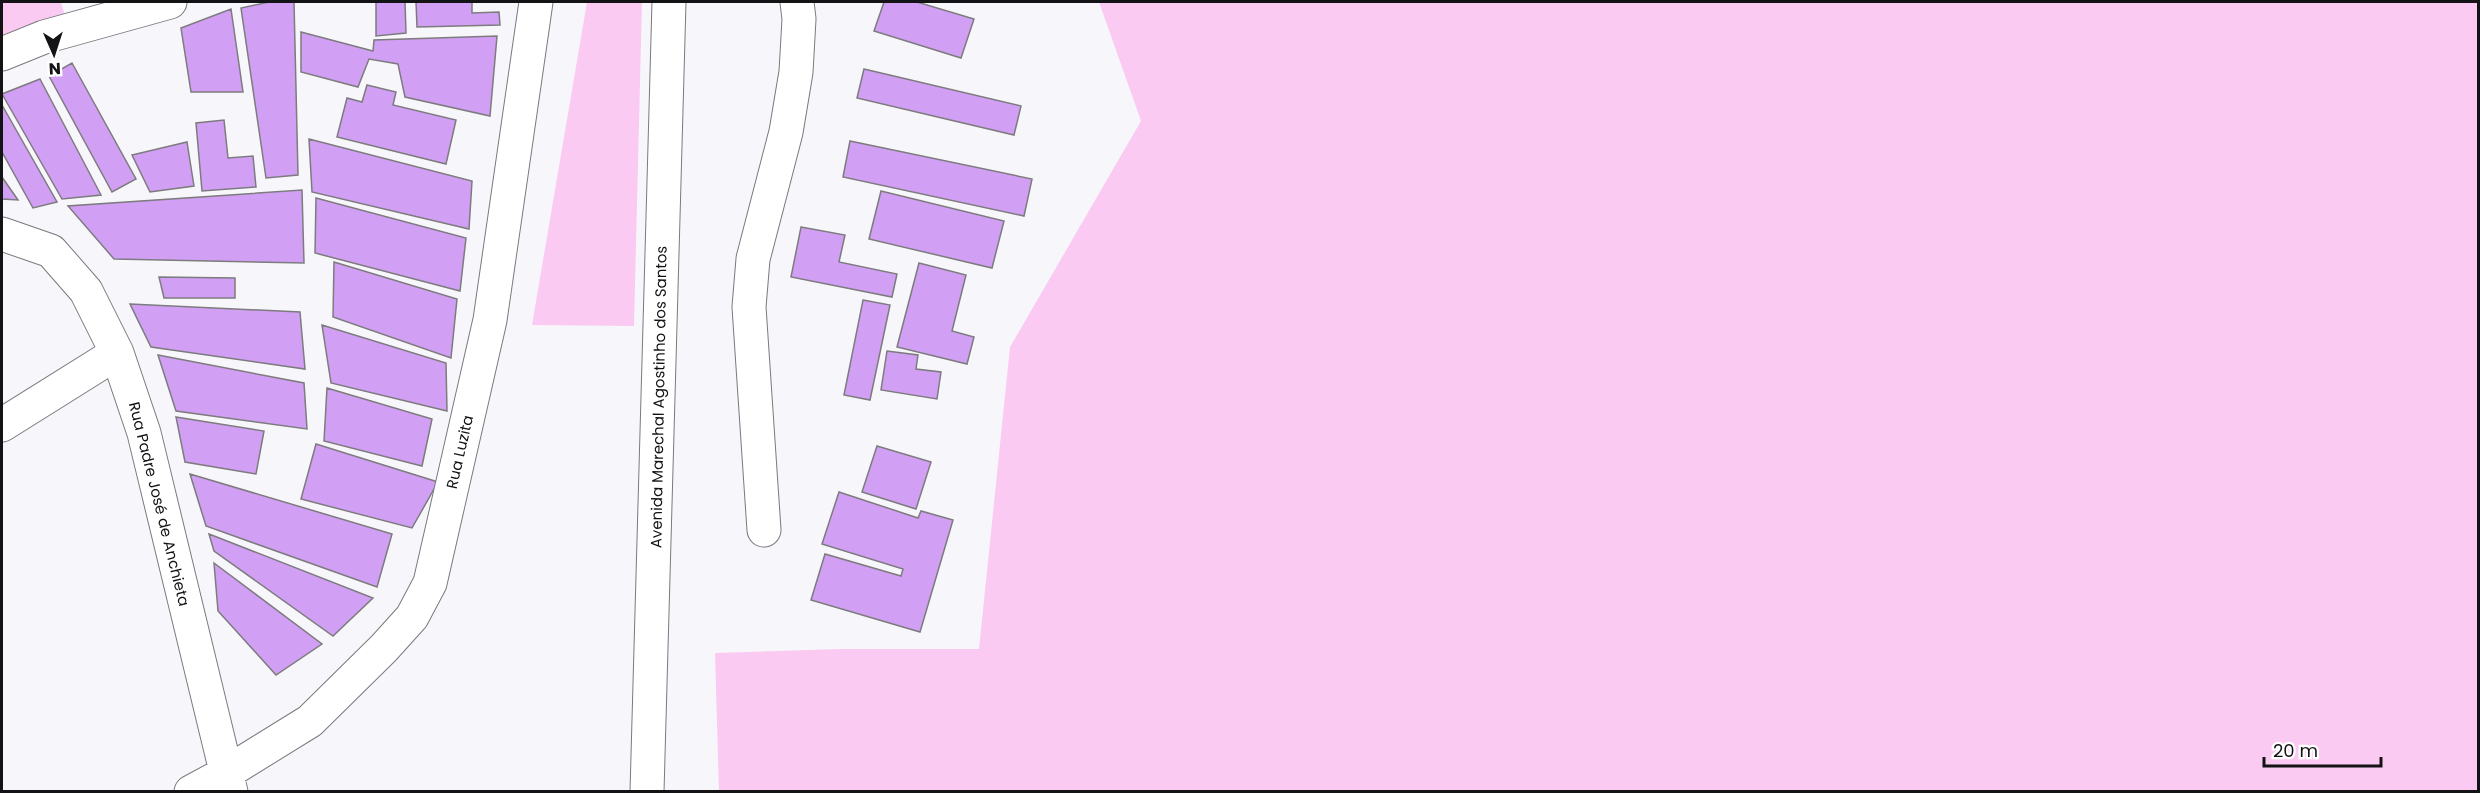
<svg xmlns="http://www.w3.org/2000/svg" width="2480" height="793" font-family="Poppins,sans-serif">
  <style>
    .green { fill: #facaf2 }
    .building { fill: #d1a0f4; stroke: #7d7b7e; stroke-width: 1.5 }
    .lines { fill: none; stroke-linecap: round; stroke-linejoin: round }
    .street-casing { stroke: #7a7a7e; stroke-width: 35 }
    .street { stroke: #fff; stroke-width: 33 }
    .labels { text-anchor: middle; stroke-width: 6; stroke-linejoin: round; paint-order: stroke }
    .street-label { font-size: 15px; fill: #131214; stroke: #fff }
  </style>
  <rect width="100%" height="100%" fill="#f7f7fb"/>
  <path class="green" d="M 2,2 L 61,2 L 65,16 L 2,49 Z
    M 587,2 L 642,2 L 634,326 L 532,325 Z
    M 1099,2 L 2478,2 L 2478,791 L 719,791 L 715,653 L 840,649 L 979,649 L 1010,347 L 1141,121 Z"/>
  <path class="building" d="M 269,2 L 294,2 L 298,175 L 266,178 L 241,8 Z
    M 376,2 L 405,2 L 406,33 L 376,36 Z
    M 416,2 L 472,2 L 472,13 L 499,12 L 500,25 L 417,27 Z
    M 884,2 L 917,2 L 974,19 L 961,58 L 874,31 Z
    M 231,9 L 243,92 L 191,92 L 181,28 Z
    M 301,32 L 373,51 L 374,40 L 497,36 L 490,116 L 405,97 L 398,64 L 369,59 L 358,87 L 301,72 Z
    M 72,63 L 136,179 L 112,192 L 49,76 Z
    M 864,69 L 1021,106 L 1014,135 L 857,98 Z
    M 40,79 L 101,195 L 62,199 L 2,94 Z
    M 367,85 L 396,92 L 393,105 L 456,120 L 446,164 L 337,137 L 347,98 L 362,102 Z
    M 2,105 L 57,202 L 33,208 L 2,152 Z
    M 224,120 L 228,158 L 253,156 L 256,187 L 202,191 L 196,123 Z
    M 309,139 L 472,181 L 469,229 L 312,192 Z
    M 850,141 L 1032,179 L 1024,216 L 843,177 Z
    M 187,142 L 194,186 L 150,192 L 132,155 Z
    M 2,177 L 18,200 L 2,199 Z
    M 302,190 L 304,263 L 114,259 L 68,206 Z
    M 881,191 L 1004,221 L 992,268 L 869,239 Z
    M 316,198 L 466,238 L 460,291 L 315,253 Z
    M 801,227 L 845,235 L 839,262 L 897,274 L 892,297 L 791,277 Z
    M 334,262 L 457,299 L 451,358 L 333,317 Z
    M 919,263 L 966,275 L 952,331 L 974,337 L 967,364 L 897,347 Z
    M 159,277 L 235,278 L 235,298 L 164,298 Z
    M 863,300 L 890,305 L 870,400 L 844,395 Z
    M 130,304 L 300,312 L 305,369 L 151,347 Z
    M 322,325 L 446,363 L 447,411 L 331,383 Z
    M 887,351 L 918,355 L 916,369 L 941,372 L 937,399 L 881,390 Z
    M 158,355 L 304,383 L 307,429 L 176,411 Z
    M 327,388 L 432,419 L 422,466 L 324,441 Z
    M 176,417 L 264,431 L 256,474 L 185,462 Z
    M 316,444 L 438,482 L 412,528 L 301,499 Z
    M 877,446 L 931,462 L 916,509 L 862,492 Z
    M 190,474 L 392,534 L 377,587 L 206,526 Z
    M 839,492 L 918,518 L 921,511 L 953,520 L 920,632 L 811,600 L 825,554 L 901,576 L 903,569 L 822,544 Z
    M 209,534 L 373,598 L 333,636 L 214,551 Z
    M 214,563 L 322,644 L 276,675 L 218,611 Z"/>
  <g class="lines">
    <defs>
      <path id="street" d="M 2,54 L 44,37 L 170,2
        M 2,234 L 51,251 L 86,291 L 117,353 L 144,433 L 231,792
        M 2,425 L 117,353
        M 764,530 L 749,307 L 753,259 L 786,132 L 796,72 L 799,19 L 797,2
        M 191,792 L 226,773 L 310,721 L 384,648 L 412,617 L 430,583 L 490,320 L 536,2
        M 647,792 L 669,2"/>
    </defs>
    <use href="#street" class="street-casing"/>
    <use href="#street" class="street"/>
  </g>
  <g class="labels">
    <g class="street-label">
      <text transform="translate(659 397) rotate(-89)" y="5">Avenida Marechal Agostinho dos Santos</text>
      <text transform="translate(460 452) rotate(-77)" y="5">Rua Luzita</text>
      <text transform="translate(159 504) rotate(76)" y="5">Rua Padre José de Anchieta</text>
    </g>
  </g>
  <rect width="2480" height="793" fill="none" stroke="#131214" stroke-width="6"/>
  <g transform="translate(54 54) rotate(177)" stroke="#ffffff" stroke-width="4.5" paint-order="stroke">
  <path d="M0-4.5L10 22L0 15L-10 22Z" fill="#131214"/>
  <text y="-9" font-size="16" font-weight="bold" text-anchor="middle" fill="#131214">N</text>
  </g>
  <path d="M2264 757v9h117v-9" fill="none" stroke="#131214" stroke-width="3"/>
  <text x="2273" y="757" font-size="18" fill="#131214" stroke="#ffffff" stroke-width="4.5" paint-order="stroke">20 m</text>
</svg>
